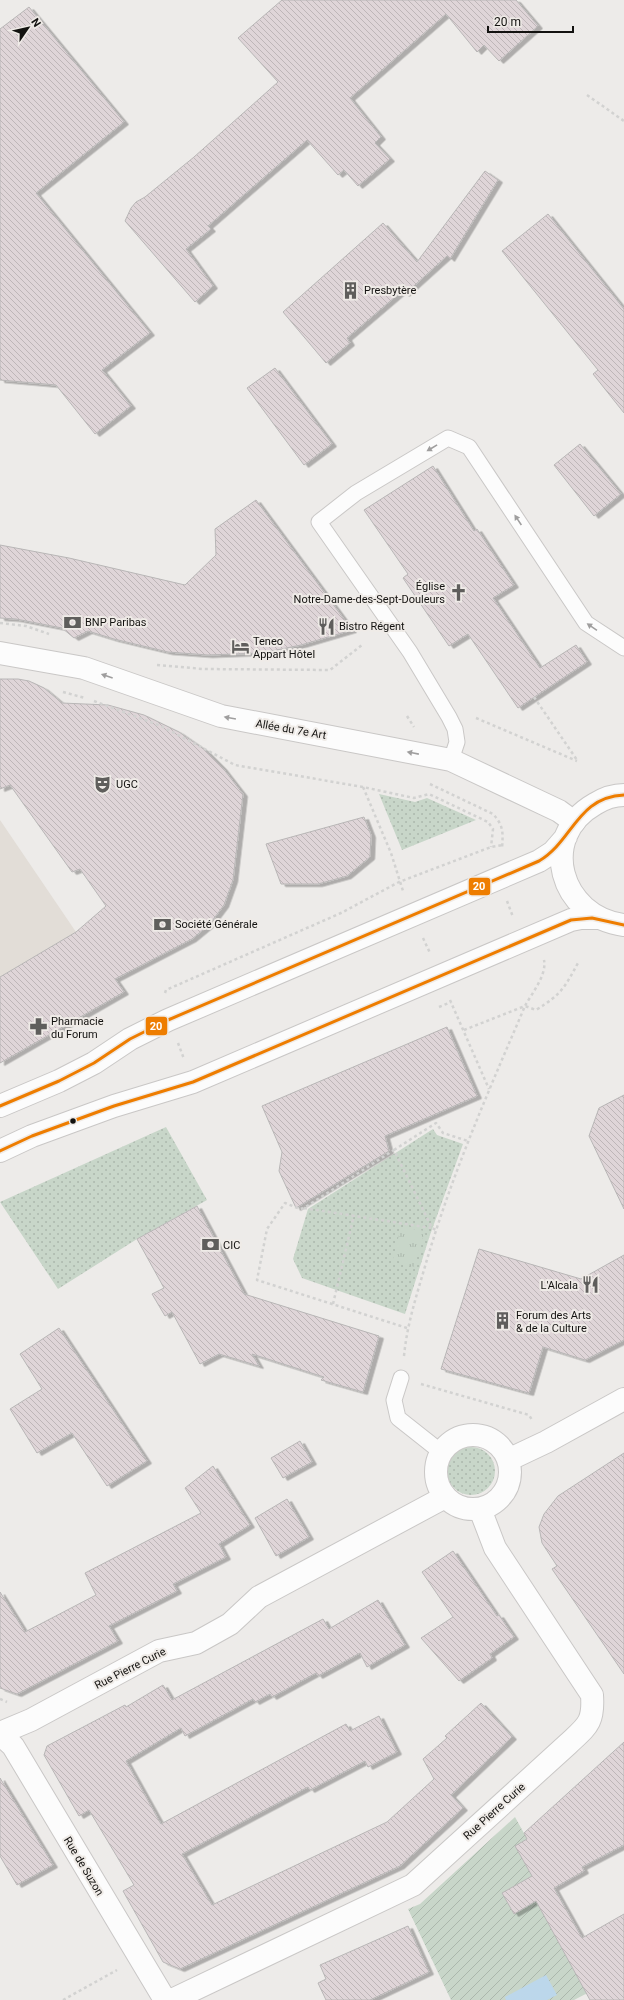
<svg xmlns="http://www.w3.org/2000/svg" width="624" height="2000" font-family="Roboto,sans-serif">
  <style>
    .built { fill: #e2ddd7 }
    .grass { fill: url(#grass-dots) }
    .park { fill: url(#park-tufts) }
    .garden { fill: url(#garden-furrows) }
    .water { fill: #bcd7eb }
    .building { fill: url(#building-back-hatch); stroke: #b8b6b6; filter: url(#shadow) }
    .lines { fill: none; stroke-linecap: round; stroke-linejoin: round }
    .lane-casing { stroke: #c9c7c6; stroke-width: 17 }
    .street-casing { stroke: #c9c7c6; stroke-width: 24 }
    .secondary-casing { stroke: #c9c7c6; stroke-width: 24 }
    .path { stroke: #d2d2d1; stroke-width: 2.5; stroke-dasharray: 3 3; stroke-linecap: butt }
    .lane { stroke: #fcfcfc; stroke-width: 15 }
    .street { stroke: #fcfcfc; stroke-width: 22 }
    .secondary { stroke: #fcfcfc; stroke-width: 22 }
    .bus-1-casing { stroke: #efebe7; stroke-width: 6 }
    .bus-1 { stroke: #ee7d00; stroke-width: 3 }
    .oneway { fill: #9f9e9e }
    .bus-dot { fill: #131210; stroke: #efebe7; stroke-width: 1.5 }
    .labels { text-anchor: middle; stroke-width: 4; stroke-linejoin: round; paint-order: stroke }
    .poi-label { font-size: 11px; fill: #131210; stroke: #efebe7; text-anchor: start }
    .street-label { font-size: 11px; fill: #131210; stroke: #efebe7 }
    .line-badge { stroke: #efebe7; stroke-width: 1.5 }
    .badge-label { font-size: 11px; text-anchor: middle; font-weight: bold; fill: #fff }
  </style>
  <defs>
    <pattern id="grass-dots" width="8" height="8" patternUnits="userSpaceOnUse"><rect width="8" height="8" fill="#c8d6c9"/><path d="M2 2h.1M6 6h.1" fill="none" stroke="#abb7ac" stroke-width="1.8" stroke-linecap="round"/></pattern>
    <pattern id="park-tufts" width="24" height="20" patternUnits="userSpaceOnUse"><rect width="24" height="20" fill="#c8d6c9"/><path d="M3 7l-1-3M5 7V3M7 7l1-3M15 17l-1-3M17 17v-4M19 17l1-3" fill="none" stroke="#abb7ac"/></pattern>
    <pattern id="garden-furrows" width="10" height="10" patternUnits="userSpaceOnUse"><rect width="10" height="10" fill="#c8d6c9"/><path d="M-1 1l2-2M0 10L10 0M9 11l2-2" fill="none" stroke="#abb7ac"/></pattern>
    <pattern id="building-back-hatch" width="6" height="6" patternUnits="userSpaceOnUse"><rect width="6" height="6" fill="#dfd5d8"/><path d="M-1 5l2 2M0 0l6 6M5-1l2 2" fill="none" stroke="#beb6b8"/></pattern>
    <filter id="shadow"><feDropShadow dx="4.5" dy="2.5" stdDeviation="0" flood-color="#0004"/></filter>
  </defs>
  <rect width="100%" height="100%" fill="#edebe9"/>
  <path class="built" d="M 0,820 L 76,932 L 124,992 L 0,1063 Z"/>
  <path class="grass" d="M 379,794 L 415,802 L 427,798 L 476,820 L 402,850 Z
    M 166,1127 L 207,1200 L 137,1239 L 58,1289 L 0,1202 Z
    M 433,1129 L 437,1135 L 463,1144 L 430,1235 L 405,1314 L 302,1278 L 293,1259 L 308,1209 Z
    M447 1471a24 24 0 1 1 48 0a24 24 0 1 1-48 0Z"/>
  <path class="park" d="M 401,1227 L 425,1231 L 414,1267 L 393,1259 Z"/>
  <path class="garden" d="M 515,1817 L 607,1983 L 574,2000 L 451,2000 L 408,1909 L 420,1904 Z"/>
  <path class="water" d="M 546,1975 L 557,1995 L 547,2000 L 506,2000 L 505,1997 Z"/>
  <path class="building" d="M 282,0 L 516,0 L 538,26 L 499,61 L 484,45 L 477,52 L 446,14 L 350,98 L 381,137 L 375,143 L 390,159 L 358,186 L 344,170 L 338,175 L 307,140 L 208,226 L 211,229 L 186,249 L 213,286 L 195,302 L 125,221 L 131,208 L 136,202 L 145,197 L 194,157 L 278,82 L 238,38 Z
    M 29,7 L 124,122 L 36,193 L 150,333 L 102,370 L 131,406 L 95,434 L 56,385 L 0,380 L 0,29 Z
    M 485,171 L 498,180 L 450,259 L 447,256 L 405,294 L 402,291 L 347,338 L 350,343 L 326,363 L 283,312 L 383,223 L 417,262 Z
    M 548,214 L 624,309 L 624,413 L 593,374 L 598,370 L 502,251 Z
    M 275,368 L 332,444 L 304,465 L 247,388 Z
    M 580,444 L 621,494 L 594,516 L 554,465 Z
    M 433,466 L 474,531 L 477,529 L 514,585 L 493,598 L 540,668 L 576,645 L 587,662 L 518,708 L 468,634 L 449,646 L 403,578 L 408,574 L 364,510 Z
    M 256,500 L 352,630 L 301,645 L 262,653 L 208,655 L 168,652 L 114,639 L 88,631 L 74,638 L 62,628 L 16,619 L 0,618 L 0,545 L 69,558 L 185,585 L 216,555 L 215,529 Z
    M 0,679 L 18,679 L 29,681 L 44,688 L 62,703 L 108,705 L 144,715 L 179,732 L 205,750 L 222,767 L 243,794 L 233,880 L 224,905 L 209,925 L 192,939 L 115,979 L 124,992 L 0,1063 L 0,977 L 76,932 L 106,906 L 80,869 L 72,872 L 10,785 L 0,789 Z
    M 364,817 L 371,835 L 370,857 L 347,876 L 318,884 L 281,884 L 266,844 Z
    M 447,1027 L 477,1096 L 385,1136 L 389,1151 L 296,1208 L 279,1171 L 282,1152 L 262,1106 Z
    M 624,1095 L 624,1209 L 589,1136 L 599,1108 Z
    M 197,1206 L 244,1294 L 379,1336 L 363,1392 L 321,1380 L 324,1377 L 252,1354 L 259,1366 L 219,1354 L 200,1364 L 172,1312 L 165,1316 L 152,1294 L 164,1288 L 137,1239 Z
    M 479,1249 L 581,1279 L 624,1255 L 624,1340 L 585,1360 L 543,1347 L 529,1393 L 441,1369 Z
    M 59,1328 L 147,1461 L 107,1486 L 72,1433 L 37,1453 L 10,1409 L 42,1389 L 20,1354 Z
    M 300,1441 L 312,1462 L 283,1478 L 271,1458 Z
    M 624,1453 L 624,1674 L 552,1569 L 557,1566 L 542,1543 L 539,1527 L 544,1514 L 558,1496 Z
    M 213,1466 L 250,1525 L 219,1544 L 226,1557 L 173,1584 L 177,1591 L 109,1626 L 118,1641 L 17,1694 L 0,1688 L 0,1592 L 25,1632 L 96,1595 L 85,1573 L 201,1513 L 185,1488 Z
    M 287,1499 L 309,1537 L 276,1556 L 255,1518 Z
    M 453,1551 L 497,1616 L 499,1615 L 514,1637 L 490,1654 L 492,1658 L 459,1681 L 421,1638 L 453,1617 L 422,1572 Z
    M 378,1600 L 405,1645 L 367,1667 L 360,1653 L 318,1676 L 316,1673 L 272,1697 L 270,1694 L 255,1702 L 253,1699 L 185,1736 L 181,1728 L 126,1761 L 161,1824 L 346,1724 L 350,1731 L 379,1716 L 397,1752 L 368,1767 L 365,1761 L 310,1790 L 308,1787 L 182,1854 L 212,1905 L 387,1822 L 434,1779 L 423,1759 L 447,1738 L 445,1736 L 481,1703 L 512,1737 L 451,1795 L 463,1808 L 400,1866 L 180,1969 L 163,1962 L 123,1891 L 134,1885 L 89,1810 L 79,1816 L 44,1755 L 47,1746 L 125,1705 L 126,1707 L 163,1685 L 172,1700 L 323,1619 L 329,1629 Z
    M 624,1742 L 624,1845 L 582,1867 L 584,1871 L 554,1888 L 582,1938 L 624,1914 L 624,2000 L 590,2000 L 536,1901 L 514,1914 L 502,1893 L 532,1876 L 515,1846 L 527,1839 L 524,1833 Z
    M 0,1778 L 53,1865 L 17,1885 L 0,1856 Z
    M 408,1926 L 429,1972 L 370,2000 L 326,2000 L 318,1983 L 326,1979 L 320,1965 Z"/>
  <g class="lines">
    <defs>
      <path id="lane" d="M 451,760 L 457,742 L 455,729 L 449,717 L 410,652 L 319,522 L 356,493 L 448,438 L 469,447 L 586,623 L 624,648
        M 401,1378 L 394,1400 L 398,1418 L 441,1452"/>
      <path id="street" d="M 0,653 L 84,668 L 221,716 L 451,760 L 559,811 L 574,822
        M436 1472a37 37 0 1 1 74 0a37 37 0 1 1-74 0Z
        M 508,1460 L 546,1442 L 624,1399
        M 0,1733 L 31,1720 L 159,1651 L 196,1643 L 230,1624 L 259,1597 L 445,1497
        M 0,1734 L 13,1746 L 165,2000
        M 172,2000 L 413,1885 L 568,1744 C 587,1726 594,1723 592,1695 L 495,1548 L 480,1509"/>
      <path id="secondary" d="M 624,795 C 614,795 603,799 595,804 C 537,837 560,917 624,925
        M 0,1106 L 59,1081 L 94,1063 L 130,1039 L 168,1020 L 539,861 L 553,852 L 566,837
        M 0,1151 L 32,1136 L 114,1106 L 193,1082 L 571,920 L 581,918 L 596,918"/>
    </defs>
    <use href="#lane" class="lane-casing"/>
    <use href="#street" class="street-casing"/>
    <use href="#secondary" class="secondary-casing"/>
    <path class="path" d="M 587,95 L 624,121
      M 0,623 L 26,626 L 49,634
      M 157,665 L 203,669 L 330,670 L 362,645
      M 63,692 L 85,698
      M 534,697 L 577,760
      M 94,701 L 161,726 L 235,765 L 363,787 L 414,798 L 429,794 L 488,822 L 493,829 L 491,847
      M 407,716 L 414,727
      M 476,718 L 577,761
      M 430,784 L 493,814 C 504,826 503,833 502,849
      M 363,787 L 391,853 L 403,891
      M 507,901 L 513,917
      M 423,938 L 430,953
      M 165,993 L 166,990 L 341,913 L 399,882 L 491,847 L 503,845
      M 450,1000 L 489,1089
      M 439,1007 L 451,1002
      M 464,1030 L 525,1006 C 532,993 547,975 544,960
      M 178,1043 L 184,1059
      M 394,1150 L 436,1123 L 443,1133 L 468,1141
      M 304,1208 L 431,1228
      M 333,1304 L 354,1215
      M 407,1328 L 257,1280 L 267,1229 L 285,1203 L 300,1209 L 304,1208 L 394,1150 L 432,1228 L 436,1230
      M 404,1356 C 407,1324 417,1294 426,1263 C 452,1174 489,1090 525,1006 L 536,1010 C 562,994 565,987 579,961
      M 421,1384 L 529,1415 L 532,1420
      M 0,1699 L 7,1702
      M 63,2000 L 117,1970"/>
    <use href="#lane" class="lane"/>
    <use href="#street" class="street"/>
    <use href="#secondary" class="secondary"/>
    <defs>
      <path id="bus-1" d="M 0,1106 L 59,1081 L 94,1063 L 130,1039 L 168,1020 L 539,861 C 573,841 577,797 624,795
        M 0,1151 L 32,1136 L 114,1106 L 193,1082 L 571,920 L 592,918 L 624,925"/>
    </defs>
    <use href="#bus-1" class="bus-1-casing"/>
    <use href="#bus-1" class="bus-1"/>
  </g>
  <defs><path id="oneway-solid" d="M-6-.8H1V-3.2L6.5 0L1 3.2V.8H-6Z"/></defs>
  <g class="oneway">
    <use href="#oneway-solid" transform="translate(432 448) rotate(149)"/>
    <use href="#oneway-solid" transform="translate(518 520) rotate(-124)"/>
    <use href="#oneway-solid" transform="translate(592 627) rotate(-146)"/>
    <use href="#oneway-solid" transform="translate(107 676) rotate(-161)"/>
    <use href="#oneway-solid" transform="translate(230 718) rotate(-170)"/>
    <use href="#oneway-solid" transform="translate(413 753) rotate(-169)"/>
  </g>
  <defs>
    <symbol id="building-bare" viewBox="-9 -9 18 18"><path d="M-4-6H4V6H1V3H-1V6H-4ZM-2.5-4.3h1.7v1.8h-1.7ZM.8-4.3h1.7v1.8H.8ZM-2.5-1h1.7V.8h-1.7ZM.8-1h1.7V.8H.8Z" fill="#5f5e5c" stroke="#efebe7" stroke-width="2.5" paint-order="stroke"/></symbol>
    <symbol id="church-bare" viewBox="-9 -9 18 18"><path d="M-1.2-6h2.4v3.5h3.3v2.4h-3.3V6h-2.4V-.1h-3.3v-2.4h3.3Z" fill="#5f5e5c" stroke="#efebe7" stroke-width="2.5" paint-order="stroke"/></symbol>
    <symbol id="bank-bare" viewBox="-9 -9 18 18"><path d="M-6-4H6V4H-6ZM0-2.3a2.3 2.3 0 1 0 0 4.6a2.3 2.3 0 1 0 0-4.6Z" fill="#5f5e5c" stroke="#efebe7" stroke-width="2.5" paint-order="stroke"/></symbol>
    <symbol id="restaurant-bare" viewBox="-9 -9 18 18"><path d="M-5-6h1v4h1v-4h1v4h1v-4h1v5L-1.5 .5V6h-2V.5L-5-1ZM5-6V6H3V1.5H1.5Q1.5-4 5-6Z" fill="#5f5e5c" stroke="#efebe7" stroke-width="2.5" paint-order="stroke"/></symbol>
    <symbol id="hotel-bare" viewBox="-9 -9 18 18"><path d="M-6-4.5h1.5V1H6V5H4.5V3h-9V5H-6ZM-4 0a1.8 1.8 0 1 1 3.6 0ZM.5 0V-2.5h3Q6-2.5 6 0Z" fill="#5f5e5c" stroke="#efebe7" stroke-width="2.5" paint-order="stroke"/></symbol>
    <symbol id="theatre-bare" viewBox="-9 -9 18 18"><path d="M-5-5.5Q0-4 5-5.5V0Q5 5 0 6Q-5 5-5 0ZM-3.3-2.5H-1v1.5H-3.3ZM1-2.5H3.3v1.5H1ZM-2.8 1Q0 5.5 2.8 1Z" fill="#5f5e5c" stroke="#efebe7" stroke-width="2.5" paint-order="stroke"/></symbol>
    <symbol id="pharmacy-bare" viewBox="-9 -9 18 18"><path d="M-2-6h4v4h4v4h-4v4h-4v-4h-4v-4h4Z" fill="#5f5e5c" stroke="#efebe7" stroke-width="2.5" paint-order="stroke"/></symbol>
  </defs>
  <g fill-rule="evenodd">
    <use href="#building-bare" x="338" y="278" width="25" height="25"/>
    <use href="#church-bare" x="446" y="580" width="25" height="25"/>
    <use href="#bank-bare" x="60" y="610" width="25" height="25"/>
    <use href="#restaurant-bare" x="314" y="614" width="25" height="25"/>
    <use href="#hotel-bare" x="228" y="634" width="25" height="25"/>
    <use href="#theatre-bare" x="90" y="772" width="25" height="25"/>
    <use href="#bank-bare" x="150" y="912" width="25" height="25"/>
    <use href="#pharmacy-bare" x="26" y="1014" width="25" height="25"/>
    <use href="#bank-bare" x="198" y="1232" width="25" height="25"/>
    <use href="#restaurant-bare" x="578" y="1272" width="25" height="25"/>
    <use href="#building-bare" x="490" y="1308" width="25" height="25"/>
  </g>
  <circle class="bus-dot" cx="73" cy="1121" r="3.5"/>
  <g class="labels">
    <g class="poi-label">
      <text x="364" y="294">Presbytère</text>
      <text x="445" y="590" text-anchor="end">Église<tspan x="445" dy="13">Notre-Dame-des-Sept-Douleurs</tspan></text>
      <text x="85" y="626">BNP Paribas</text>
      <text x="339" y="630">Bistro Régent</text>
      <text x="253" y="645">Teneo<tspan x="253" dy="13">Appart Hôtel</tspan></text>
      <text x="116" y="788">UGC</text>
      <text x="175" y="928">Société Générale</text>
      <text x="51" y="1025">Pharmacie<tspan x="51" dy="13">du Forum</tspan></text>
      <text x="223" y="1249">CIC</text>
      <text x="578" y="1289" text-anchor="end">L'Alcala</text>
      <text x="516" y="1319">Forum des Arts<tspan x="516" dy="13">&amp; de la Culture</tspan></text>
    </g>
    <g class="street-label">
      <text transform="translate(291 729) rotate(10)" y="4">Allée du 7e Art</text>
      <text transform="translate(130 1668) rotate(-27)" y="4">Rue Pierre Curie</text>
      <text transform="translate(494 1811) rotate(-42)" y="4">Rue Pierre Curie</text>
      <text transform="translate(84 1866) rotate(59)" y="4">Rue de Suzon</text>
    </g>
  </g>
  <g class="line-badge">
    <rect x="468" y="877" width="23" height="19" rx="4" fill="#ee7d00"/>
    <rect x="145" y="1016" width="23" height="20" rx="4" fill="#ee7d00"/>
  </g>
  <g class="badge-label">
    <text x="479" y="890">20</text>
    <text x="156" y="1030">20</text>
  </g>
  <g transform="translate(28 28) rotate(56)" stroke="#efebe7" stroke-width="3" paint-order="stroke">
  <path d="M0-3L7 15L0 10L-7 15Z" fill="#131210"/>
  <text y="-6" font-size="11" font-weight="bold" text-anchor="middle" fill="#131210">N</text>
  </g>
  <path d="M488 26v6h85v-6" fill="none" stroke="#131210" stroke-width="2"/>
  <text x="494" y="26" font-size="12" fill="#131210" stroke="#efebe7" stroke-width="3" paint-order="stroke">20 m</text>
</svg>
